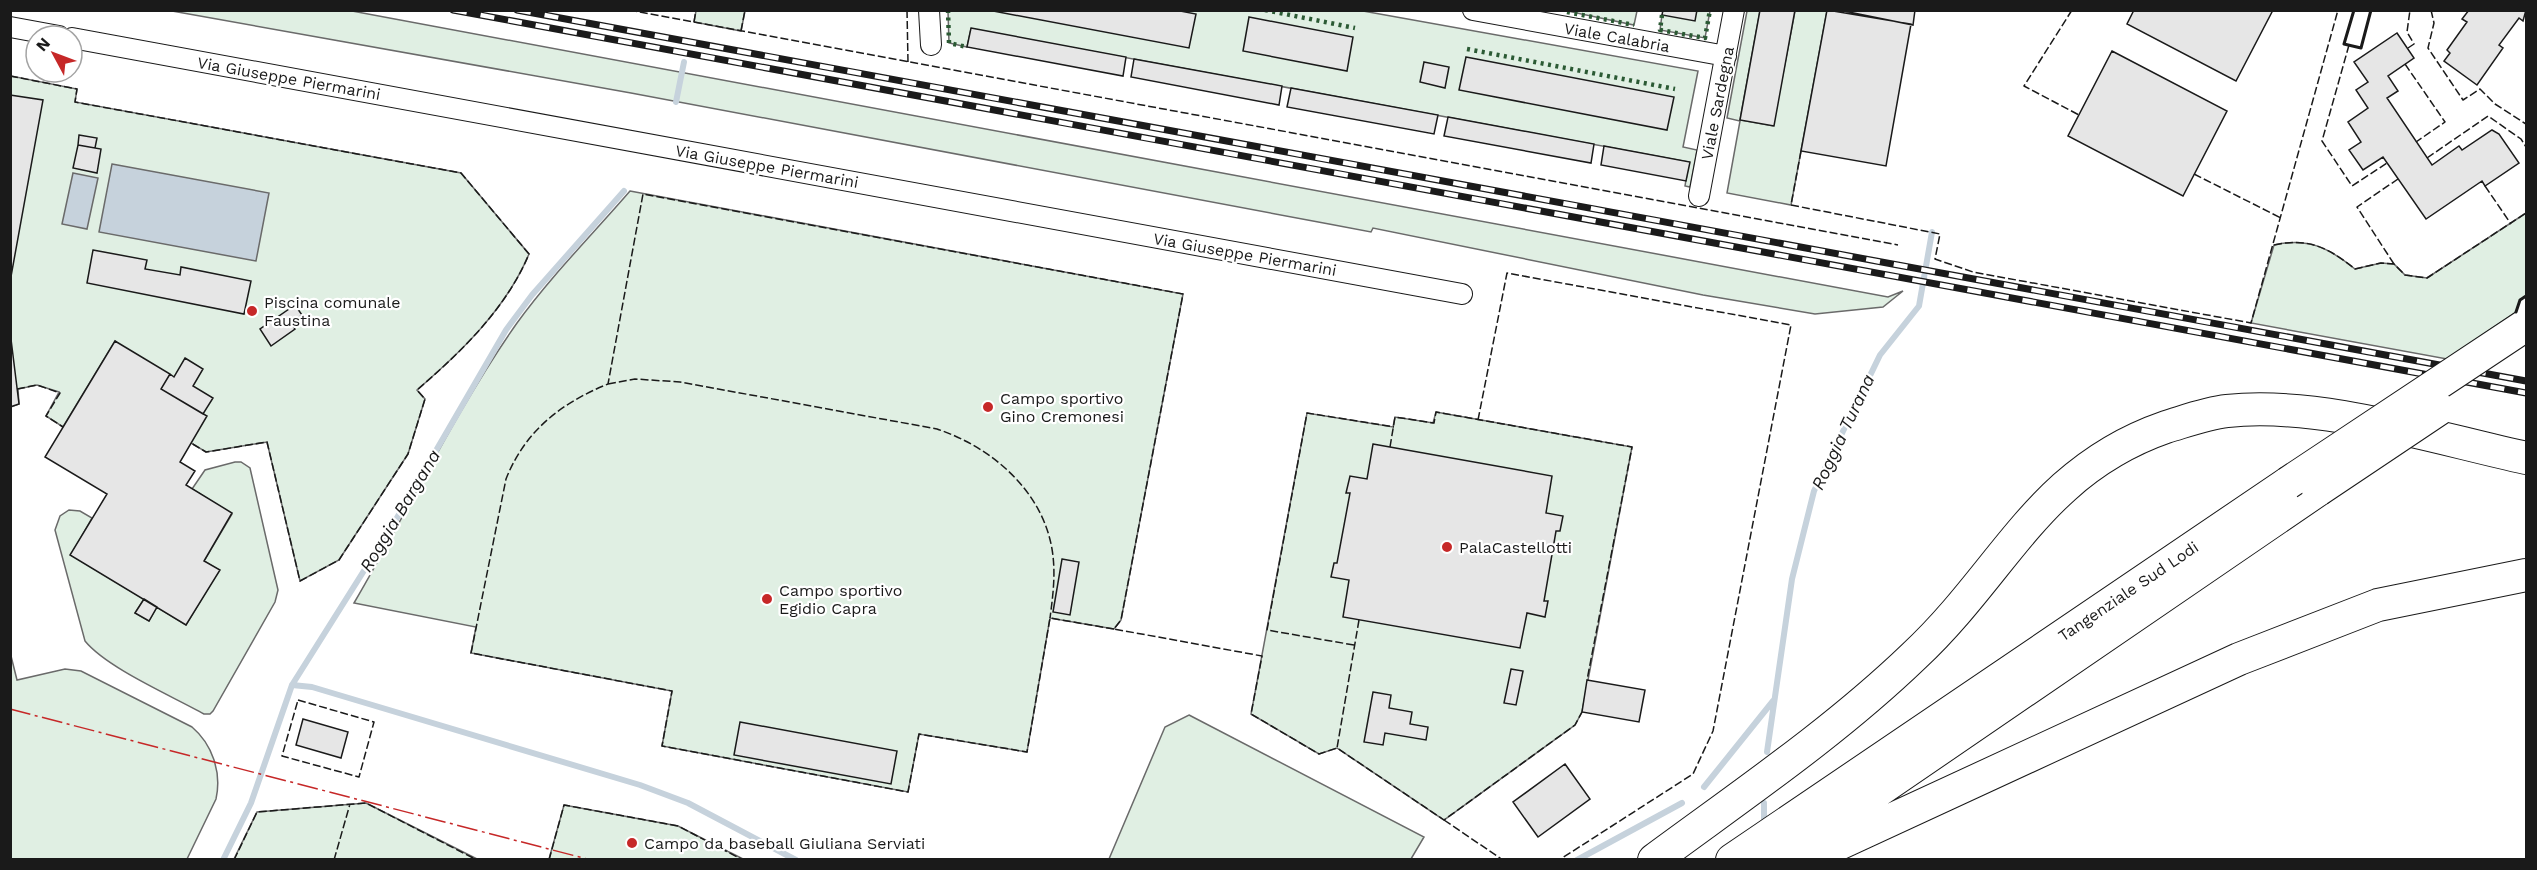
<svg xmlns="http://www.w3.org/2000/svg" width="2537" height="870" font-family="'Work Sans',sans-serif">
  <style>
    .green { fill: #e0efe3; stroke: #6a6a6a; stroke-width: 1.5 }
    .water { fill: #c6d2dc; stroke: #6a6a6a; stroke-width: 1.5 }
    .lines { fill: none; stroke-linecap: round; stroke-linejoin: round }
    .stream { stroke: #c6d2dc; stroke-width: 6 }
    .building { fill: #e6e6e6; stroke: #1a1a1a; stroke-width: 1.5 }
    .minor-casing { stroke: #1a1a1a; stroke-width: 22 }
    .trunk-casing { stroke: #1a1a1a; stroke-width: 34 }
    .minor { stroke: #fff; stroke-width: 20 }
    .trunk { stroke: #fff; stroke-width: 32 }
    .rail-casing { stroke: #1a1a1a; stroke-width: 7 }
    .rail { stroke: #fff; stroke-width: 4.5; stroke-dasharray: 14; stroke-linecap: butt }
    .trunk-bridge-casing { stroke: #1a1a1a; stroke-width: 34; stroke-linecap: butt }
    .trunk-bridge { stroke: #fff; stroke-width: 32 }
    .hedge { stroke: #2b5a34; stroke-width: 4.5; stroke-dasharray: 3 4.5; stroke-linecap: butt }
    .fence { stroke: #1a1a1a; stroke-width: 1.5; stroke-dasharray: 8 3; stroke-linecap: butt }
    .wall { stroke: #1a1a1a; stroke-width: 3 }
    .power { stroke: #c62828; stroke-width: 1.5; stroke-dasharray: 21 4.5 3 4.5; stroke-linecap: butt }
    .poi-dot { fill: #c62828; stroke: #fff; stroke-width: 2 }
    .labels { text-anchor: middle; stroke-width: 4.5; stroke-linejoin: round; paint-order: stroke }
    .street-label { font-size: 16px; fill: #1a1a1a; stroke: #fff }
    .poi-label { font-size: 16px; fill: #1a1a1a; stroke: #fff; text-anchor: start }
    .water-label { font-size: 18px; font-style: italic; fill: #1a1a1a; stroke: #fff }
  </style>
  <rect width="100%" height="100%" fill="#fff"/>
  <path class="green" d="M 172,11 L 352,11 L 1888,297 L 1903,291 L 1883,307 L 1815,314 L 1703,295 L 1373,228 L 1371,232 L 1329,224 L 631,93 Z
    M 696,11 L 745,11 L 741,31 L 694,22 Z
    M 948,11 L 1363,11 L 1698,71 L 1683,147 L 1697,150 L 1690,187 L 1685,186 L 1689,162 L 971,29 L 967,47 L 949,43 Z
    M 1567,11 L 1567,10 L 1637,11 L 1634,25 Z
    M 1697,11 L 1710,11 L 1705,38 L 1660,30 L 1662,15 Z
    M 1747,11 L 1760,11 L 1740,120 L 1773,126 L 1795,11 L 1827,11 L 1791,205 L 1727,193 L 1740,121 L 1727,118 Z
    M 11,76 L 77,89 L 75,102 L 461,173 L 529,254 C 506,309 461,352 417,390 L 425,399 L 408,454 L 339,560 L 300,581 L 267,442 L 206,452 L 191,443 L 161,389 L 115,341 L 63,427 L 46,416 L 59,392 L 37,385 L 18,389 L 19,404 L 11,407 Z
    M 630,191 L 1183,294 L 1121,620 L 1114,629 L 1050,618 L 1027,752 L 919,734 L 908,792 L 662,746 L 672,691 L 471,653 L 476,627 L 354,603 C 408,511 455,411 517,323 C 551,276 592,235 630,191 Z
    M 2526,213 L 2526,296 L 2520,300 L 2516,312 L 2447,359 L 2251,323 L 2274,245 C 2308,237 2329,248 2355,269 L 2381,263 L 2394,264 L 2405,275 L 2427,278 Z
    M 1436,412 L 1632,447 L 1582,712 L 1575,725 L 1444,820 L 1337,748 L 1319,754 L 1251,714 L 1307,413 L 1393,427 L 1395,417 L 1433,423 Z
    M 235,462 L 241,462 L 250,468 L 278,590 L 275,602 L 213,711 L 210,714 L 204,714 C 172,696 107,668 85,641 L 55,530 L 60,516 L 69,510 L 80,511 L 92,518 L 71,555 L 144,599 L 135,613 L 149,621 L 157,607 L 186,625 L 219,570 L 204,561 L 232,514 L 192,489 L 205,470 Z
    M 10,652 L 17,680 L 65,669 L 81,671 L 192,727 C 212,744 222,772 216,799 L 187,859 L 11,859 Z
    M 1189,715 L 1424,837 L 1411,859 L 1109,859 L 1165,727 Z
    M 366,803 L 477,859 L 234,859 L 257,812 Z
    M 564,805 L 678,826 L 743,859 L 549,859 Z"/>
  <path class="water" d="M 112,164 L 269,193 L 256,261 L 99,232 Z
    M 73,173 L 98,178 L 87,229 L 62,224 Z"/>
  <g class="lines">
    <path class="stream" d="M 676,102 L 684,62
      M 292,685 L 312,687 L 640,785 L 688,803 L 796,860
      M 1767,752 L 1792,579 L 1814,491 L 1880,355 L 1919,306 L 1932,232
      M 1704,787 L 1773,701
      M 1764,822 L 1764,803
      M 223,860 L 251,803 L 292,685 L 394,523 L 506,330 L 532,295 L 624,191
      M 1577,860 L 1682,803"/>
  </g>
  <path class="building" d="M 988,10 L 1175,10 L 1196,14 L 1189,48 Z
    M 1663,10 L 1697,10 L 1695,21 L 1662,15 Z
    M 1760,10 L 1795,10 L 1774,126 L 1740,120 Z
    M 1827,10 L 1911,24 L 1886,166 L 1801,151 Z
    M 1839,10 L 1915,10 L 1913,25 Z
    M 2134,10 L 2273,10 L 2236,81 L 2127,24 Z
    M 2469,10 L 2526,10 L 2523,21 L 2519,18 L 2499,45 L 2503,48 L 2477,85 L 2444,61 L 2450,53 L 2447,50 L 2467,22 L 2462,19 Z
    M 1249,17 L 1353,37 L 1347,71 L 1243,51 Z
    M 971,28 L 1126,57 L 1123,76 L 967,47 Z
    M 2397,33 L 2414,58 L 2388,76 L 2398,91 L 2387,98 L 2432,165 L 2459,146 L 2462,150 L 2492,130 L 2499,134 L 2519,163 L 2485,186 L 2482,181 L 2426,219 L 2383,157 L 2363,170 L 2349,150 L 2361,142 L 2348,122 L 2368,108 L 2356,90 L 2368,82 L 2354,62 Z
    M 2112,51 L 2227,111 L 2183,196 L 2068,136 Z
    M 1466,57 L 1674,97 L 1667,130 L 1459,90 Z
    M 1134,59 L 1282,86 L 1279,105 L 1131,77 Z
    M 1424,62 L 1449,67 L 1445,88 L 1420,82 Z
    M 1291,88 L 1438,115 L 1434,134 L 1287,107 Z
    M 10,95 L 43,100 L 10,282 Z
    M 1448,117 L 1594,144 L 1591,163 L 1444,136 Z
    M 79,135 L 97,138 L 95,148 L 78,145 Z
    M 78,145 L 101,149 L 97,173 L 73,168 Z
    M 1604,146 L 1690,162 L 1686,181 L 1601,165 Z
    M 93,250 L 147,260 L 145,269 L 180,275 L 181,267 L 251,281 L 244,314 L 87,283 Z
    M 295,305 L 302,315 L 291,323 L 295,329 L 271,346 L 260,329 Z
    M 10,331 L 19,404 L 10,407 Z
    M 115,341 L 170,374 L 161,389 L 207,416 L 180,462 L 195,471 L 186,485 L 232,513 L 204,561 L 220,570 L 186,625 L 70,555 L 107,494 L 45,457 Z
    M 185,358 L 203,369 L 193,386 L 213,398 L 203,414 L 161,389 L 170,374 L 174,377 Z
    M 1373,444 L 1552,476 L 1546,513 L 1563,516 L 1560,531 L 1556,531 L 1544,601 L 1548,601 L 1545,617 L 1527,613 L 1520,648 L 1343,617 L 1349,580 L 1331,577 L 1334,563 L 1337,563 L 1350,493 L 1346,493 L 1350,476 L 1367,479 Z
    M 1062,559 L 1079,562 L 1070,615 L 1053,612 Z
    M 144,599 L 157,607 L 149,621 L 135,613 Z
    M 1511,669 L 1523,671 L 1516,705 L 1504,703 Z
    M 1587,680 L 1645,690 L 1639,722 L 1582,712 Z
    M 1373,692 L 1391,695 L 1389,708 L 1412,712 L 1410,724 L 1428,727 L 1426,740 L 1385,733 L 1383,745 L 1364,742 Z
    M 303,719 L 348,732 L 341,758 L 296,745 Z
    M 740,722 L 897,751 L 891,784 L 734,755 Z
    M 1565,764 L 1590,799 L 1538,837 L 1513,802 Z"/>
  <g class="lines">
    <defs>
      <path id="minor" d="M 929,10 L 931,45
        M 1473,10 L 1726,56
        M 10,27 L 59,36
        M 72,38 L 1462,294
        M 1699,196 L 1734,10"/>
      <path id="trunk" d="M 1654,860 C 1742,795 1835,732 1914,656 C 2005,571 2039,471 2166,427 C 2186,421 2207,413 2227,411 C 2321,401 2434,438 2526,458
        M 1732,860 L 2288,483
        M 1777,860 L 2318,490
        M 1804,860 L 2239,659 L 2378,605 L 2526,575"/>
    </defs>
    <use href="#minor" class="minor-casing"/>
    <use href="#trunk" class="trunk-casing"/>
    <use href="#minor" class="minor"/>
    <use href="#trunk" class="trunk"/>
    <defs>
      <path id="rail" d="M 453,10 L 2526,393
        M 517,10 L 2526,381"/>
    </defs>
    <use href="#rail" class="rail-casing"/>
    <use href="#rail" class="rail"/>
    <defs>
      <path id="trunk-bridge" d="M 2288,483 L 2526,325
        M 2318,490 L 2439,409"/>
    </defs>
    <use href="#trunk-bridge" class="trunk-bridge-casing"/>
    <use href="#trunk-bridge" class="trunk-bridge"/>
    <path class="hedge" d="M 948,10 L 949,43 L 967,47
      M 1265,10 L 1355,28
      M 1567,12 L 1634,25
      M 1662,15 L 1660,30 L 1705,38 L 1710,10
      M 1467,49 L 1675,89"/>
    <path class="fence" d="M 629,10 L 1898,245
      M 907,10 L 908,62
      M 2072,10 L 2024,86 L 2079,115
      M 2431,10 L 2434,23 L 2428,48 L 2463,100 L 2480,89 L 2495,104 L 2526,124
      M 694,22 L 696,10
      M 741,31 L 745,10
      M 2349,45 L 2322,141 L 2352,186 L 2387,163
      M 2408,48 L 2414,44 L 2407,32 L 2410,10
      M 2405,64 L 2445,122 L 2416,142
      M 10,76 L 77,89 L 75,102 L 461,173 L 529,254 C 506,309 461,352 417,390 L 425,399 L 408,454 L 339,560 L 300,581 L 267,442 L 206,452 L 191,443
      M 1801,151 L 1791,205 L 1940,234 L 1935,259 L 1973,272 L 2251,323 L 2338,10
      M 2427,158 L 2488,116 L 2521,139 L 2526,147
      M 2194,174 L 2281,218
      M 2485,186 L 2511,224
      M 2274,245 C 2308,237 2329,248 2355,269 L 2381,263 L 2394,264 L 2405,275 L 2427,278 L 2526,213
      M 2394,264 L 2357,207 L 2398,179
      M 608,384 L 635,379 L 680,382 L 937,429 C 991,447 1042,490 1052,549 C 1056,573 1053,595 1050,618
      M 17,389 L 37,385 L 60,393 L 46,416 L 63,427
      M 1478,420 L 1507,273 L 1791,325 L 1713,731 L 1693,774 L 1559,860
      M 1390,447 L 1395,417 L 1434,423 L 1436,412 L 1632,447 L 1587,680
      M 1359,620 L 1337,748 L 1444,820 L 1575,725 L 1582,712
      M 1114,629 L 1050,618 L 1027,752 L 919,734 L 908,792 L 662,746 L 672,691 L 471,653 L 506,479 C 525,431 561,403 608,384 L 643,194 L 1183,294 L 1121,620 L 1114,629 L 1262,656 L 1251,714 L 1319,754 L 1337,748
      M 1354,645 L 1267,630 L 1307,413 L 1394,427
      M 298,700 L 374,722 L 359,777 L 282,756 Z
      M 1444,820 L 1503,860
      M 234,860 L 257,812 L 366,803 L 477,860
      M 334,860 L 350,804
      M 549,860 L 564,805 L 678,826 L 743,860"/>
    <path class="wall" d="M 2354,10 L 2344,44 L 2361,48 L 2371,10
      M 2516,312 L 2520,300 L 2526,296"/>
    <path class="power" d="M 10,709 L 591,860"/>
  </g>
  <g class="poi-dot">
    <circle cx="252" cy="311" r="6"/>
    <circle cx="988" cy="407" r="6"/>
    <circle cx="1447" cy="547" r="6"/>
    <circle cx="767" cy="599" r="6"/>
    <circle cx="632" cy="843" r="6"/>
  </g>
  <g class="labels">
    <g class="street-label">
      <text transform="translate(1617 37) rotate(10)" y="6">Viale Calabria</text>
      <text transform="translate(289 78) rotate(10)" y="6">Via Giuseppe Piermarini</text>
      <text transform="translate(1717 103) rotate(-79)" y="6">Viale Sardegna</text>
      <text transform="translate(767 166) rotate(10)" y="6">Via Giuseppe Piermarini</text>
      <text transform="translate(1245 254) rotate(10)" y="6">Via Giuseppe Piermarini</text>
      <text transform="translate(2128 591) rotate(-34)" y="6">Tangenziale Sud Lodi</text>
    </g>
    <g class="poi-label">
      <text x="264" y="308">Piscina comunale<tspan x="264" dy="18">Faustina</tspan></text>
      <text x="1000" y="404">Campo sportivo<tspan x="1000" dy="18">Gino Cremonesi</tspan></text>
      <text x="1459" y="553">PalaCastellotti</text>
      <text x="779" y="596">Campo sportivo<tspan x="779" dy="18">Egidio Capra</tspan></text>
      <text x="644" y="849">Campo da baseball Giuliana Serviati</text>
    </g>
    <g class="water-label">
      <text transform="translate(1843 432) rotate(-65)" y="6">Roggia Turana</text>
      <text transform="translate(400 511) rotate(-59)" y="6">Roggia Bargana</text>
    </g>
  </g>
  <rect width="2537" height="870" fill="none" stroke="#1a1a1a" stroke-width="24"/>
  <g transform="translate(54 54) rotate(311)"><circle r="28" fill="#ffffff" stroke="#a3a3a3" stroke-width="1.5"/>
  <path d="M0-4.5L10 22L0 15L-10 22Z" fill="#c62828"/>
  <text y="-9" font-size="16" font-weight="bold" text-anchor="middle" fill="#1a1a1a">N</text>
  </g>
</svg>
